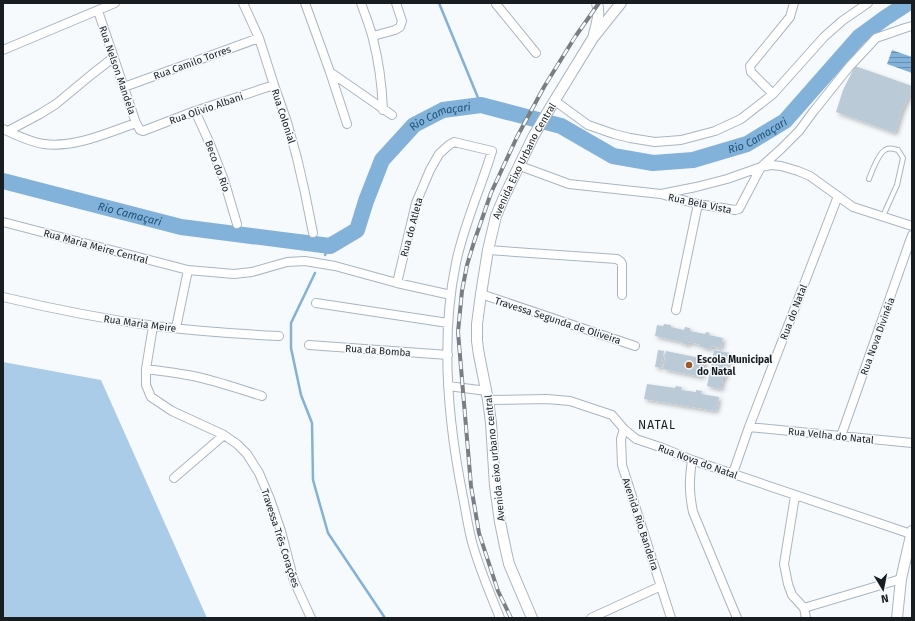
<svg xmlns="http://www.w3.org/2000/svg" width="915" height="621" font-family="'Fira Sans',sans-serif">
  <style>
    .green { fill: #abcce9 }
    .water { fill: url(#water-rules) }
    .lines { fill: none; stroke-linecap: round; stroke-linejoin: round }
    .stream { stroke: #82b1d9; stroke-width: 2.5 }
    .river { stroke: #82b1d9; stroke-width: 16 }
    .building { fill: #bbcad7; filter: url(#shadow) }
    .service-casing { stroke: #a7b6c2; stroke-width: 6 }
    .minor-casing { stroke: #a7b6c2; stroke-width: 10 }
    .tertiary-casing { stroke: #a7b6c2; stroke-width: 12 }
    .service { stroke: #fff; stroke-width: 4 }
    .minor { stroke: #fff; stroke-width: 8 }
    .tertiary { stroke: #fff; stroke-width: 10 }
    .rail-casing { stroke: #7a7e82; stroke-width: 4 }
    .rail { stroke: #f7fafd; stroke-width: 2.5; stroke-dasharray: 8; stroke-linecap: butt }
    .poi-dot { fill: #9b5926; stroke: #f7fafd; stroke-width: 1.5 }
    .labels { text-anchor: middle; stroke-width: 3; stroke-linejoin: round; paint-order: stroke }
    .street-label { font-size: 10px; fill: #171d21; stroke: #f7fafd }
    .poi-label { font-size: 10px; font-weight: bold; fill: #171d21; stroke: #f7fafd; text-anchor: start }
    .water-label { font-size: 11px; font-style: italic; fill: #1c5178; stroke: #f7fafd }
    .quarter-label { font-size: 12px; letter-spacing: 1px; fill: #171d21; stroke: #f7fafd }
  </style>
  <defs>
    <pattern id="water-rules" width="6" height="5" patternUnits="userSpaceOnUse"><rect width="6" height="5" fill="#82b1d9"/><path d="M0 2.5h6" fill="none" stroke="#698fb0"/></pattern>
    <filter id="shadow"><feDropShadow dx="2.5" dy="2.5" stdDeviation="2" flood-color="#0004"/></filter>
  </defs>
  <rect width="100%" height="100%" fill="#f7fafd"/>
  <path class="green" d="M 3,362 L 101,380 L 207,618 L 3,618 Z"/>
  <path class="water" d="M 892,50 L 912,57 L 912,73 L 887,64 Z"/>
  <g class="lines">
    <path class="stream" d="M 439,3 L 481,105
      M 325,255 L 330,246
      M 315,273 L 291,323 L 291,348 L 301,395 L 312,423 L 313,480 L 328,533 L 385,618"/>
    <path class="river" id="s1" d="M 3,181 L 181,227 L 330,246 L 357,230 L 366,201 L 382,160 L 414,125 L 443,110 L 481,105 L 561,126 L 613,156 L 653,163 L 693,160 L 747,144 L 785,121 L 859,37 L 885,18 L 908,3"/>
  </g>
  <path class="building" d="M 855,66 L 912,86 L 912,89 L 902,110 L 895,133 L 836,112 L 843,90 Z
    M 664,324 L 671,325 L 671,327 L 684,330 L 685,327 L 690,328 L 690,331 L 705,334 L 706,332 L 710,333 L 709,335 L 723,338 L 721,348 L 711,346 L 710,349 L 701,347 L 701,345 L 689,342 L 688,345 L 681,343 L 682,342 L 655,336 L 657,325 L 663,326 Z
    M 658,350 L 664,351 L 661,368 L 655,367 Z
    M 714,350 L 730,353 L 725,378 L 723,378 L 721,389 L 707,386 Z
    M 666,351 L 705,359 L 702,377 L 663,369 Z
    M 647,384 L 675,388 L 676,386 L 682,387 L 681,390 L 696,392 L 696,390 L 702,391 L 701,394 L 719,397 L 716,411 L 644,399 Z"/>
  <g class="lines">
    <defs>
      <path id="service" d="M 869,179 C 872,171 878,154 885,150 C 889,147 894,149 898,150 L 903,158 L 897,185 L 883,216"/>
      <path id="minor" d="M 243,3 L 259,38 L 274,85 L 287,122 L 297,158 L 305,193 L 313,233
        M 305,3 L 330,72 L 347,124
        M 361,3 C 365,15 370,26 373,39 C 379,62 382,86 383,110
        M 496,4 L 536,53
        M 98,11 L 136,123 L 140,130 L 143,131 L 195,111 L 274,85
        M 373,36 L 395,30 L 400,27 L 402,21 L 396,3
        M 3,50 L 115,3
        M 330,72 L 392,115
        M 124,87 L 259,38
        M 773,94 L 751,72 L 750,66 L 790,17 L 794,3
        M 555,101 L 588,125 L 614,134 L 630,138 L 655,142 L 681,140 L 715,131 L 741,119 L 773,94 L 824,37 L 842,21 L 868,3
        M 195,111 L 210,144 L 224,180 L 237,224
        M 3,129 C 16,135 30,142 44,144 C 75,148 107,133 136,123
        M 8,131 L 40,114 L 56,104 L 91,75 L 114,57
        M 520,166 L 569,184 L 661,194 L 696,187 L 727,179 L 761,167 L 771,165 L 781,166 L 798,171 L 810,176 L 853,207 L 912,226
        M 664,195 L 698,204 L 735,210 L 739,209 L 761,167 L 781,149 L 799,131 L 813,112 L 849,67 L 864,51 L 876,38 L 905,28 L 912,26
        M 3,222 L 188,270 L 234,274 L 252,272 L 287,262 L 305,261 L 335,266 L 397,283 L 451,295
        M 488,250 L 617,259 L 621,262 L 622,264 L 622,295
        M 397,283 L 416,203 L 430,170 L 439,154 L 449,145 L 454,142 L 492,151 C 481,188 464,224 456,263 C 440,339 448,422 463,497 C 466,512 468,527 472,542 C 479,568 490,593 500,618
        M 481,294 L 635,346
        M 3,297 C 53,309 104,319 155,326 C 196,331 238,334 279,336
        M 316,303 L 448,323
        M 676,310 L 698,204
        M 153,326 L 146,369 L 146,385 L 151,397 L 172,411 L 224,435 L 237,444 L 247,454 L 259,473 L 270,499 L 281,531 L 294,581 L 311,618
        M 176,328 L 188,270
        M 309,345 L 448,355
        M 146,369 C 162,371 178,373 193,376 C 217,381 239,389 262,396
        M 448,386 L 487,391
        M 488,400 L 547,399 L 570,401 L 612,415 L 624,429 L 636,439 L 663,448 L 692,460 L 911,534
        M 749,427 L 912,443
        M 624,429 L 621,439 L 622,465 L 671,618
        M 841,436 L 912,235
        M 692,460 C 689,481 689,492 693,512 L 737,618
        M 733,473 L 749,427 L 838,196
        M 174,478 L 224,435
        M 795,496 L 784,564 L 788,584 L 792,595 L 804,608 L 806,618
        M 804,608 L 901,579
        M 591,618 L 661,586"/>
      <g id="tertiary">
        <path d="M 594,34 C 597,23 600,14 597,3"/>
        <path id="s2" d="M 532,618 L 509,564 L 506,551 L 500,522 L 495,486 L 491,423 L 488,400 L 479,355 L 477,341 L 477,324 L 481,294 L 488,250 L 496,216 L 504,197 L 533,137 L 550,108 L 593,38 L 621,3"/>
        <path d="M 897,618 L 901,579 L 912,531"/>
      </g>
    </defs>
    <use href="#service" class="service-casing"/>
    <use href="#minor" class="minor-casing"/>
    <use href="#tertiary" class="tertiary-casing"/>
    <use href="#service" class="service"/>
    <use href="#minor" class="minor"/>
    <use href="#tertiary" class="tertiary"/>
    <defs>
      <path id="rail" d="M 511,618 L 498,591 L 479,533 L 471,486 L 458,332 L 462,291 L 467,265 L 474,242 L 491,193 L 517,137 L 544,87 L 575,37 L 599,3"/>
    </defs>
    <use href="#rail" class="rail-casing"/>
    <use href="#rail" class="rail"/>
  </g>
  <circle class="poi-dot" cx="689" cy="365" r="4"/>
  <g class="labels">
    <g class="street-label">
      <text transform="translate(192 62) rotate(-20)" y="4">Rua Camilo Torres</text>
      <text transform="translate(118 70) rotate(71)" y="4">Rua Nelson Mandela</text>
      <text transform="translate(206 108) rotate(-19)" y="4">Rua Olivio Albani</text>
      <text transform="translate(284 116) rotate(72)" y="4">Rua Colonial</text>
      <text dy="4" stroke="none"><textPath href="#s2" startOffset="473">Avenida Eixo Urbano Central</textPath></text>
      <text transform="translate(218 166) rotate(70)" y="4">Beco do Rio</text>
      <text transform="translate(700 203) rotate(12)" y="4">Rua Bela Vista</text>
      <text transform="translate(411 227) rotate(-75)" y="4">Rua do Atleta</text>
      <text transform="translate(96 246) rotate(15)" y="4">Rua Maria Meire Central</text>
      <text transform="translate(793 312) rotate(-69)" y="4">Rua do Natal</text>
      <text transform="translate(558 320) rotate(18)" y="4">Travessa Segunda de Oliveira</text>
      <text transform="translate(140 323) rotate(8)" y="4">Rua Maria Meire</text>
      <text transform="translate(877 336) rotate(-70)" y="4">Rua Nova Divinéia</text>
      <text transform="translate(378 350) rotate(4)" y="4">Rua da Bomba</text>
      <text transform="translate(831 435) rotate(6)" y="4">Rua Velha do Natal</text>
      <text transform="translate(494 458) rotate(-96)" y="4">Avenida eixo urbano central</text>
      <text transform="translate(698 461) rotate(20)" y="4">Rua Nova do Natal</text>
      <text transform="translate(641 524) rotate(72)" y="4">Avenida Rio Bandeira</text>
      <text transform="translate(281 538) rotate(72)" y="4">Travessa Três Corações</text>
    </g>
    <g class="poi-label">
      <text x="697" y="363">Escola Municipal<tspan x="697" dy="12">do Natal</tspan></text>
    </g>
    <g class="water-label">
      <text dy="4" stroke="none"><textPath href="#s1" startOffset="515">Rio Camaçari</textPath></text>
      <text dy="4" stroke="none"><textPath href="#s1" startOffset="851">Rio Camaçari</textPath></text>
      <text dy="4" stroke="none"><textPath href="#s1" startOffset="131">Rio Camaçari</textPath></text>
    </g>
    <g class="quarter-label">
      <text x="657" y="429">NATAL</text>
    </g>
  </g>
  <rect width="915" height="621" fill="none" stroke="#171d21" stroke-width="8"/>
  <g transform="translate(883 589) rotate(170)" stroke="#f7fafd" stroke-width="3" paint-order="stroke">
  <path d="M0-3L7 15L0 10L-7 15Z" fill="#171d21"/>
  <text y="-6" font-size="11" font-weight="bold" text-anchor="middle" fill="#171d21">N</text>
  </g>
</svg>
